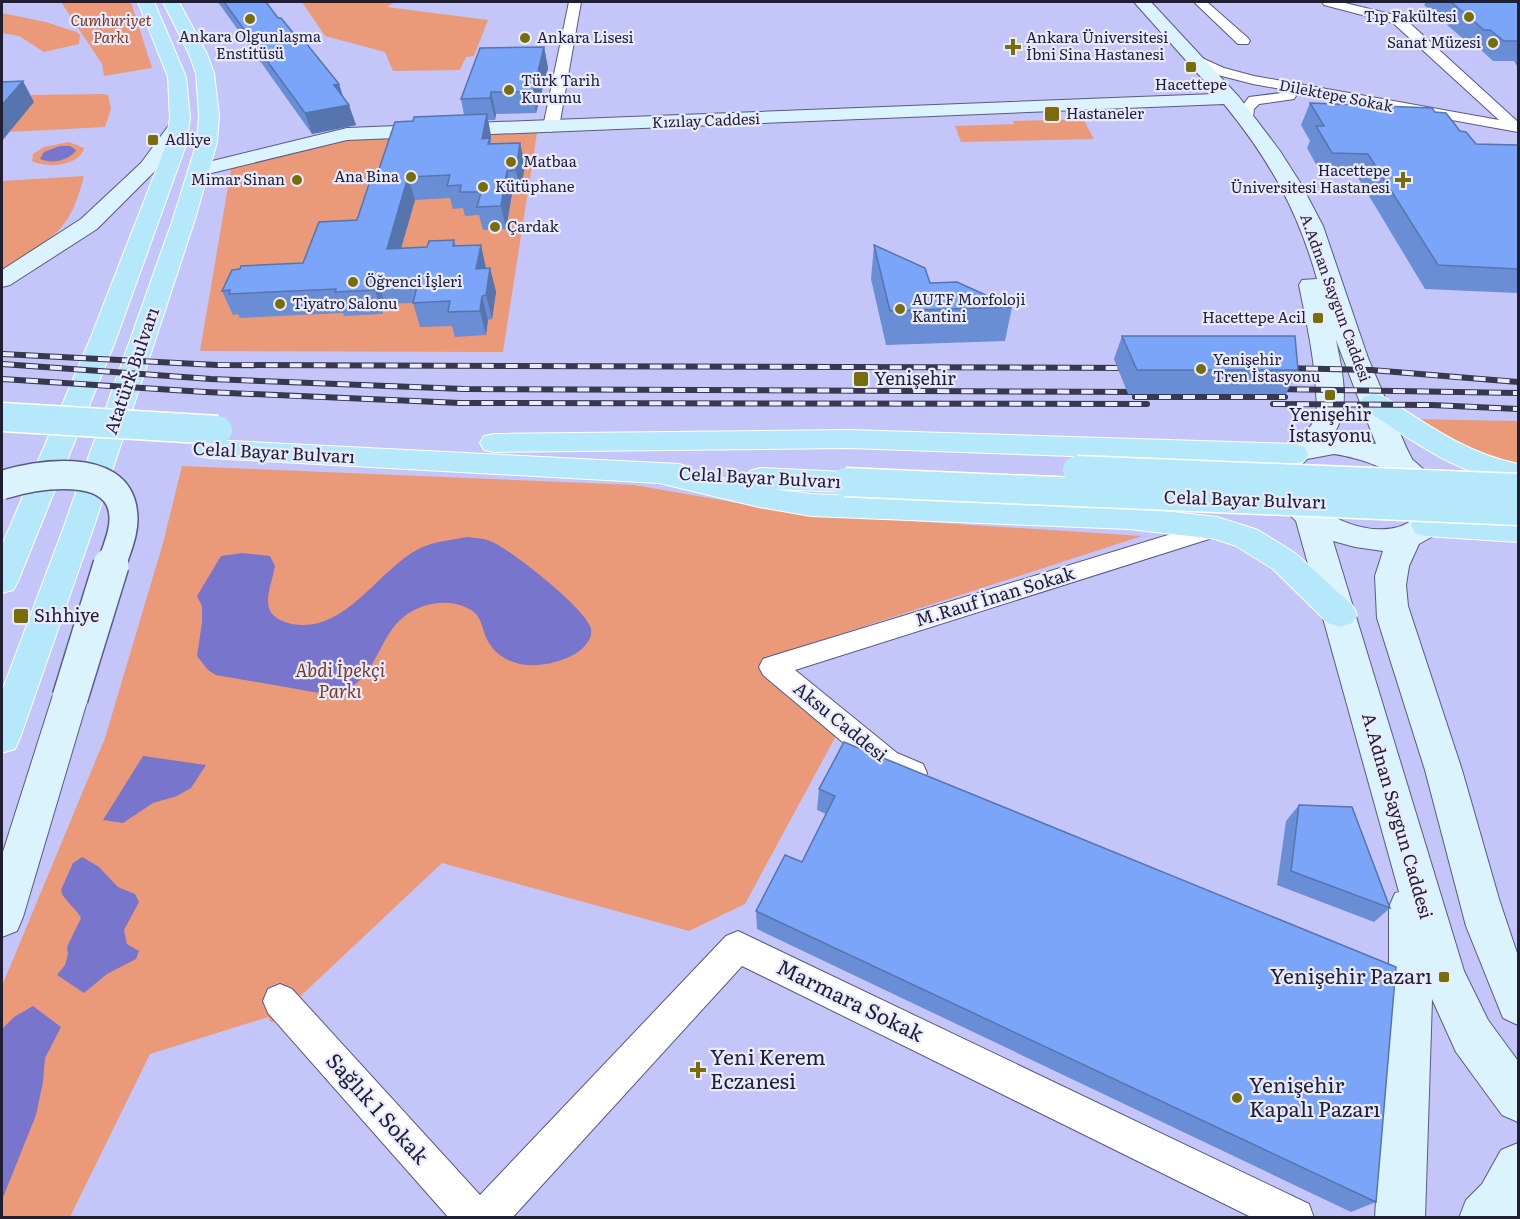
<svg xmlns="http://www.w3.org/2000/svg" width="1520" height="1219" font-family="Literata,serif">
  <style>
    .green { fill: #eb9a79 }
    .water { fill: #7875cc }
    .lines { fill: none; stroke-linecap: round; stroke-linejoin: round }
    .street-casing { stroke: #595985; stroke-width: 2 }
    .secondary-casing { stroke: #595985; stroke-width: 2 }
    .primary-casing { stroke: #fff; stroke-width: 2 }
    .street { fill: #fff; fill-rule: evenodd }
    .secondary { fill: #daf3fd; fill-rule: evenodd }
    .primary { fill: #b5e8fa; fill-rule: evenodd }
    .rail-casing { stroke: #37374e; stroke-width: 6 }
    .rail { stroke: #e9eaff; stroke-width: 4; stroke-dasharray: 12; stroke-linecap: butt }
    .secondary-bridge-far1-casing { stroke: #595985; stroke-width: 31; stroke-linecap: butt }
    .secondary-bridge-casing { stroke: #595985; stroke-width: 38; stroke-linecap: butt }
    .primary-bridge-casing { stroke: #fff; stroke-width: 31; stroke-linecap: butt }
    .secondary-bridge-far1 { stroke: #daf3fd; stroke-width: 28 }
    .secondary-bridge { stroke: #daf3fd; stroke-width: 35 }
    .primary-bridge { stroke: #b5e8fa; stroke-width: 28 }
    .wall { fill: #6a8ed6 }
    .shaded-wall { fill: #5674ae }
    .building { fill: #7ba5f9; stroke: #5674ae; stroke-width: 1.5 }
    .poi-dot { fill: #776e0b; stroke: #e9eaff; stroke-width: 2 }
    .labels { text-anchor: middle; stroke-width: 4.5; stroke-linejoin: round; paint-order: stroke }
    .far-poi-label { font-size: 15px; fill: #1f1f31; stroke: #e9eaff; text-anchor: start }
    .far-park-label { font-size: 15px; font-style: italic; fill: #793a1e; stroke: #e9eaff }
    .far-street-label { font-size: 15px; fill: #1f1f31; stroke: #e9eaff }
    .street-label { font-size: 18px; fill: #1f1f31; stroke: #e9eaff }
    .poi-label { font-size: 18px; fill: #1f1f31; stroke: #e9eaff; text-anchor: start }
    .park-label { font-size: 18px; font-style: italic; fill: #793a1e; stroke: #e9eaff }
    .near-poi-label { font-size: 21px; fill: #1f1f31; stroke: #e9eaff; text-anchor: start }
    .near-street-label { font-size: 21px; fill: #1f1f31; stroke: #e9eaff }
  </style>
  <rect width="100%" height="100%" fill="#c4c6f9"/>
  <path class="green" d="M 61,2 L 131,2 L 152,68 L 104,76 L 102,64 Z
    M 302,2 L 395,2 L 387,7 L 488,20 L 474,56 L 466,57 L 460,70 L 393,71 L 385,52 L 325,36 Z
    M 2,13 L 46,22 L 76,32 L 80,35 L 79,44 L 44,52 L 19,36 L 2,33 Z
    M 103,94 L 108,95 L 111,109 L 105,127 L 10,132 L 25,102 L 32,95 Z
    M 1083,119 L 1094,139 L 961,142 L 955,126 L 1014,124 L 1013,121 Z
    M 537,133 L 503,352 L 200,351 L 231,169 L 349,140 L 403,136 Z
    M 69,142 L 84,148 C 80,166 46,169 32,161 L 33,154 L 44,147 Z
    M 84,176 C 69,236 50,239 2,269 L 2,181 Z
    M 1413,419 L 1518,421 L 1518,466 L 1479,456 Z
    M 182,466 L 634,485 L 801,514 L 1142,536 L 764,659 L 837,734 L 745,904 L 689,931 L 442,863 L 272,1023 L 268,1017 L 150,1054 L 70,1217 L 2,1218 L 2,986 L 105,738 L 163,543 Z"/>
  <path class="water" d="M 60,146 L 70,146 L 76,150 L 75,152 C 66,161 52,164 40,159 L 44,152 Z
    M 467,537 C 475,538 483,538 490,541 C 508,547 589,611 591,629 C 593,640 583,649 575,654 C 548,669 507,672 489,643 C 480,628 484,614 465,607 C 447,599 425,603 409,613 C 373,636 379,692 325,694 L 216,675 L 208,670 L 197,656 L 202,622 L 202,606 L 197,596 L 221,556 L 242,553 L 270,556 L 275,566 C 271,589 256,614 288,623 C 342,637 375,574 415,551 C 431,541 449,541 467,537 Z
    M 143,756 L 206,765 L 191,788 L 177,796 L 153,803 L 123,823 L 103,820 Z
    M 82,857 L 99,867 L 118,887 L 135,894 L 139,902 L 124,930 L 127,944 L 139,951 L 136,959 L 107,974 L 84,993 L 57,975 L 65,965 L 68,954 L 67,947 L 81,918 C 76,908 63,900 61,890 L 73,863 Z
    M 33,1006 L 61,1027 L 45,1058 L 43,1082 L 36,1115 L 2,1200 L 2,1029 L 14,1017 Z"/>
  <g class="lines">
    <defs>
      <path id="street" d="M 569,2 L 581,2 L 559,127 L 551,132 L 543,127 Z
        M 1194,2 L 1207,2 L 1248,38 L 1250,41 L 1248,44 L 1238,44 Z
        M 1322,2 L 1341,2 L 1403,17 L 1518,122 L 1518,132 L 1253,84 L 1214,74 L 1186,58 L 1193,54 L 1224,68 L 1254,76 L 1499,120 L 1393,23 L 1324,5 Z
        M 1289,92 L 1294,93 L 1296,96 L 1294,99 L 1259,104 L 1254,109 L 1252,125 L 1247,127 L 1239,122 L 1240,109 L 1249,97 Z
        M 1217,520 L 1225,522 L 1229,528 L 1225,534 L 795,670 L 897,753 L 923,764 L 927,773 L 923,782 L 913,786 L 877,771 L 763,675 L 759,667 L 763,659 L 772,656 Z
        M 738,931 L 1309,1204 L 1314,1218 L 1253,1218 L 742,966 L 512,1218 L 449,1218 L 268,1013 L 263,1001 L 268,989 L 280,984 L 292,989 L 480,1195 L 726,936 Z"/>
      <path id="secondary" d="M 1134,2 L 1151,2 L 1239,97 L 1280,151 L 1301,184 L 1323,226 L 1368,358 L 1406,447 L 1412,459 L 1433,478 L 1444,498 L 1446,509 L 1444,520 L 1435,535 L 1419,544 L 1409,566 L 1406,585 L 1408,606 L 1462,770 L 1499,899 L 1518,956 L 1518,1025 L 1503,1018 L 1466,926 L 1425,770 L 1377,618 L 1375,576 L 1383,551 L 1355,547 L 1333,541 L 1464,971 L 1488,1020 L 1518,1061 L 1518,1122 L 1502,1115 L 1456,1052 L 1432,999 L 1425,1218 L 1375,1218 L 1389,978 L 1389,907 L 1395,893 L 1399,892 L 1296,521 C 1275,502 1255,467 1285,446 C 1297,438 1313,430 1316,414 C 1318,407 1316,398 1316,391 C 1314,355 1306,320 1299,285 L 1302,280 L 1317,279 C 1298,211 1269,159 1224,104 L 347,140 L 199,176 L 192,174 L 189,170 L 192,166 L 347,128 L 1216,94 ZM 1336,340 L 1376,444 L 1332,436 C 1352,411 1342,369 1336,340 ZM 1334,454 C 1362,458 1431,478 1413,519 C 1381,547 1298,514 1298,469 L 1307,459 Z
        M 179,119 L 186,121 L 189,125 L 155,171 L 97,229 L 10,285 L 2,287 L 2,270 L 81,219 L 141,163 L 172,121 Z
        M 70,683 L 83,688 L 88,698 L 23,917 L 17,931 L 2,937 L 2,855 L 52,698 L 57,688 Z
        M 1518,1143 L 1517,1218 L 1459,1218 L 1466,1200 L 1482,1184 L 1501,1150 Z"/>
      <path id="primary" d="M 138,2 L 154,2 L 186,77 L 190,118 L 186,145 L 115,342 L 18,581 L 13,590 L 2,593 L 2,545 L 89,342 L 166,145 L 170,118 L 168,77 Z
        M 163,2 L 179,2 L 207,54 L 214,73 L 219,115 L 217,142 L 195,219 L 93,529 L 20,738 L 15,749 L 2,753 L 2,691 L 63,529 L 173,219 L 197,142 L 199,115 L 196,73 L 189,54 Z
        M 1374,394 L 1384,397 C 1428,425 1466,453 1518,464 L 1518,484 C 1457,475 1415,442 1364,409 L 1360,403 L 1364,397 Z
        M 849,430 L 1294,444 L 1304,447 L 1308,454 L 1304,461 L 1294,464 L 849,448 L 494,452 L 484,450 L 480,443 L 484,436 L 494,434 Z
        M 210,440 L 679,464 L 689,467 L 692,471 L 749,484 L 745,478 L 750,471 L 760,468 L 845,472 L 855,475 L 860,482 L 855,489 L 845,492 L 772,489 L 811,494 L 1129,507 L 1217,517 L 1258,530 L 1295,553 L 1352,605 L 1357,614 L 1352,623 L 1340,627 L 1328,623 L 1273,569 L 1236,546 L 1215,539 L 1129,529 L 811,516 L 759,507 L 659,483 L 210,458 L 200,456 L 196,449 L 200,442 Z
        M 1426,514 L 1518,520 L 1518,542 L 1426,536 L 1415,533 L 1411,525 L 1415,517 Z"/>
    </defs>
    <use href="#street" class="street-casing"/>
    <use href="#secondary" class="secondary-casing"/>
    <use href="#primary" class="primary-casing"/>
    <use href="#street" class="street"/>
    <use href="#secondary" class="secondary"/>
    <use href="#primary" class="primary"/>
    <defs>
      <path id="rail" d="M 2,354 L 217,365 L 1135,368
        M 2,364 L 211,379 L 464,389 L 1144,392
        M 1282,368 L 1371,370 L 1518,382
        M 2,379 L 205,392 L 460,403 L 1147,404
        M 1273,389 L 1518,393
        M 1135,397 L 1285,397
        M 1273,404 L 1432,405 L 1518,409"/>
    </defs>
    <use href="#rail" class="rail-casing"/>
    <use href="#rail" class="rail"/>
    <defs>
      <path id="secondary-bridge-far1" d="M 2,485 C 35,475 117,460 123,512 C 126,530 116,550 111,567"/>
      <path id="secondary-bridge" d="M 70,698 L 111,565"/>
      <path id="primary-bridge" d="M 2,417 L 218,430
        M 1077,470 L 1518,488
        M 845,482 L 1518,511"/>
    </defs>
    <use href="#secondary-bridge-far1" class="secondary-bridge-far1-casing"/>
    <use href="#secondary-bridge" class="secondary-bridge-casing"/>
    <use href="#primary-bridge" class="primary-bridge-casing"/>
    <use href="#secondary-bridge-far1" class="secondary-bridge-far1"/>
    <use href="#secondary-bridge" class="secondary-bridge"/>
    <use href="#primary-bridge" class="primary-bridge"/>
  </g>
  <path class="wall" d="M 218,2 L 266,2 L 278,18 L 294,34 L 339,84 L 343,96 L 356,125 L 312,134 Z
    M 1426,2 L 1518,2 L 1518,68 L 1514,61 L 1493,61 L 1480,49 L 1475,49 L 1424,5 Z
    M 544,47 L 548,68 L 536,113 L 496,114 L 495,120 L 488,120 L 491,136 L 491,144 L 520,143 L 525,166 L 520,193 L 512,194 L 506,229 L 483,230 L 479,215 L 465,216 L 463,208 L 453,209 L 450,198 L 415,200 L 401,248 L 427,247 L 454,240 L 456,246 L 486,268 L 490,268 L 496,292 L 492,319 L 488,320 L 486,335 L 455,337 L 452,326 L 420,327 L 413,303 L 385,304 L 382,314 L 344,316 L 343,313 L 240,318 L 238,314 L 233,315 L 222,291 L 303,263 L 357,220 L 376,178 L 413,121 L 464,115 L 461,99 Z
    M 1310,103 L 1435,112 L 1476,144 L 1518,145 L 1518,295 L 1517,293 L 1425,289 L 1357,176 L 1322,175 L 1307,148 L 1310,141 L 1301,125 Z
    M 874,245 L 930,283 L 1012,307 L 1005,341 L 886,345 L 871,279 Z
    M 1122,336 L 1298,370 L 1286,394 L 1128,394 L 1114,359 Z
    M 844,742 L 1376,1202 L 1351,1212 L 757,929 L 756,911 L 802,862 L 826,814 L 817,810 L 819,789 Z
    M 1299,805 L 1390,908 L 1374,922 L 1277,885 L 1286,821 Z"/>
  <path class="shaded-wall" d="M 544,47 L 548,68 L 536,113 L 533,92 Z
    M 23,81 L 34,102 L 2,141 L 2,105 Z
    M 339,84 L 345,104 L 334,85 Z
    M 491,92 L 496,114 L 495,120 L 490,98 Z
    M 349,105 L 356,125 L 312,134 L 305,113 Z
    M 487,114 L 491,136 L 490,142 L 494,161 L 482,139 Z
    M 520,143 L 525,166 L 520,193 L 516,170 Z
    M 507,171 L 512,194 L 506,229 L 501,206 Z
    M 408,177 L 415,200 L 394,273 L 387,249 Z
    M 481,245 L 486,268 L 476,269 Z
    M 490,268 L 496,292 L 492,319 L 486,295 Z
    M 377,280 L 385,304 L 382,314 L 375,290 Z
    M 482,296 L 488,320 L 486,335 L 480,311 Z"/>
  <path class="building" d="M 224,2 L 266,2 L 278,18 L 281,18 L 294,34 L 298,33 L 339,84 L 334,85 L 349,105 L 305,113 Z
    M 1451,2 L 1518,2 L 1518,41 L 1504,41 L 1490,30 L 1484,30 Z
    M 544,47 L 533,92 L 491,92 L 490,98 L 461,99 L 480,48 Z
    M 23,81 L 2,105 L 2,82 Z
    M 1310,103 L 1432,108 L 1435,112 L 1446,113 L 1460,131 L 1466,132 L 1476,144 L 1518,145 L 1518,269 L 1438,265 L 1368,154 L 1332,153 L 1316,126 L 1324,126 Z
    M 487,114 L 482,139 L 490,138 L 488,144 L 520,143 L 516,170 L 507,171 L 501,206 L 477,207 L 481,192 L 460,192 L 461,185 L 447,186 L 450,175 L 408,177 L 387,249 L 427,247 L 429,241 L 454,240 L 453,246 L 481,245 L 476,269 L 490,268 L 486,295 L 482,296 L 480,311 L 448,312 L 450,301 L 413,303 L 419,278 L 377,280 L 375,290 L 335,292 L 336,289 L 229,294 L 230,290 L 222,291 L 232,270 L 240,269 L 241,266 L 303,263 L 319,222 L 357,220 L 371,178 L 376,178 L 395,122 L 413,121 L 414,117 Z
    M 874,245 L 925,268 L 930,283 L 957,282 L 1012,307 L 890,311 Z
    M 1122,336 L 1295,336 L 1298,370 L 1137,370 Z
    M 844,742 L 1396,967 L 1376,1202 L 756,911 L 785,855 L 802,862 L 835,796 L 819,789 Z
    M 1299,805 L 1352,807 L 1390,908 L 1291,871 Z"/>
  <g class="poi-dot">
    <circle cx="1469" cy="17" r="6"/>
    <circle cx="250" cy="19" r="6"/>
    <circle cx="525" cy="38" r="6"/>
    <circle cx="1493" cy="43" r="6"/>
    <path d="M1010 38h6v6h6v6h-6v6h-6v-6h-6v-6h6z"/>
    <rect x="1185" y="61" width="12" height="12" rx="3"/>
    <circle cx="509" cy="90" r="6"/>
    <rect x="1044" y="106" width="16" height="16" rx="3"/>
    <rect x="147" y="134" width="12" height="12" rx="3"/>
    <circle cx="511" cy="162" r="6"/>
    <circle cx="411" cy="177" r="6"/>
    <circle cx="297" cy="180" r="6"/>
    <path d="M1400 171h6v6h6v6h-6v6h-6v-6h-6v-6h6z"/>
    <circle cx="483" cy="187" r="6"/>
    <circle cx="495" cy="227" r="6"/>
    <circle cx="353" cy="282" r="6"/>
    <circle cx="280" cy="304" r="6"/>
    <circle cx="900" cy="309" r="6"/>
    <rect x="1312" y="312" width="12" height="12" rx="3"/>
    <circle cx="1201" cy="369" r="6"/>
    <rect x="853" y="371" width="16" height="16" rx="3"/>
    <rect x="1324" y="389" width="12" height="12" rx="3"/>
    <rect x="13" y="608" width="16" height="16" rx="3"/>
    <rect x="1438" y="971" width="12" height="12" rx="3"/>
    <path d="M695 1061h6v6h6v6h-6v6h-6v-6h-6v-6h6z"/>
    <circle cx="1237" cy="1098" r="6"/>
  </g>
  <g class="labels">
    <g class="far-poi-label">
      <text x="1457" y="22" text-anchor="end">Tıp Fakültesi</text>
      <text x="250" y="42" text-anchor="middle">Ankara Olgunlaşma<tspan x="250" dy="17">Enstitüsü</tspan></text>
      <text x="537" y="43">Ankara Lisesi</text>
      <text x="1026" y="43">Ankara Üniversitesi<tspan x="1026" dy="17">İbni Sina Hastanesi</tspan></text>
      <text x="1481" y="48" text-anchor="end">Sanat Müzesi</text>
      <text x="521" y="86">Türk Tarih<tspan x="521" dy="17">Kurumu</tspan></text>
      <text x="1191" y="90" text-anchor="middle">Hacettepe</text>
      <text x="1066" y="119">Hastaneler</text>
      <text x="165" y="145">Adliye</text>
      <text x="523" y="167">Matbaa</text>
      <text x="1390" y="176" text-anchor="end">Hacettepe<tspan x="1390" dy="17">Üniversitesi Hastanesi</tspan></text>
      <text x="399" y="182" text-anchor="end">Ana Bina</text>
      <text x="285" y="185" text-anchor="end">Mimar Sinan</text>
      <text x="495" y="192">Kütüphane</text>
      <text x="507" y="232">Çardak</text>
      <text x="365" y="287">Öğrenci İşleri</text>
      <text x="912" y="305">AUTF Morfoloji<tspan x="912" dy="17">Kantini</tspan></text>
      <text x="292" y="309">Tiyatro Salonu</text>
      <text x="1306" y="323" text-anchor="end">Hacettepe Acil</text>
      <text x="1213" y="365">Yenişehir<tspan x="1213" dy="17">Tren İstasyonu</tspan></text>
    </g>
    <g class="far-park-label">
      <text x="111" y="26">Cumhuriyet<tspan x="111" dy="17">Parkı</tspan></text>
    </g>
    <g class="far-street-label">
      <text transform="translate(1336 96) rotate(11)" y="5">Dilektepe Sokak</text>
      <text transform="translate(706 121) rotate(-2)" y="5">Kızılay Caddesi</text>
      <text transform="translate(1335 298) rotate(70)" y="5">A.Adnan Saygun Caddesi</text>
    </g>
    <g class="street-label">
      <text transform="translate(132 371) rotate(-71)" y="6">Atatürk Bulvarı</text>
      <text transform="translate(274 453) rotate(3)" y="6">Celal Bayar Bulvarı</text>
      <text transform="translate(760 478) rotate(3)" y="6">Celal Bayar Bulvarı</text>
      <text transform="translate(1245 500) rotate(2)" y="6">Celal Bayar Bulvarı</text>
      <text transform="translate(995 597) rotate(-17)" y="6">M.Rauf İnan Sokak</text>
      <text transform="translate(840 722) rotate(39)" y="6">Aksu Caddesi</text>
      <text transform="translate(1397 816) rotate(74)" y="6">A.Adnan Saygun Caddesi</text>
    </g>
    <g class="poi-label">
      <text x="874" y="385">Yenişehir</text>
      <text x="1330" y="421" text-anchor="middle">Yenişehir<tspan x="1330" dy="21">İstasyonu</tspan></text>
      <text x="34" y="622">Sıhhiye</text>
    </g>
    <g class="park-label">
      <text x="340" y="677">Abdi İpekçi<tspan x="340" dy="21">Parkı</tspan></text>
    </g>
    <g class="near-poi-label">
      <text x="1432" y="984" text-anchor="end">Yenişehir Pazarı</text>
      <text x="710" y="1065">Yeni Kerem<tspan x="710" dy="24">Eczanesi</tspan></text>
      <text x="1249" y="1093">Yenişehir<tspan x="1249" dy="24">Kapalı Pazarı</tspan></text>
    </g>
    <g class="near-street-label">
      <text transform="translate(850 1001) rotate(26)" y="7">Marmara Sokak</text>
      <text transform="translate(377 1109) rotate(48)" y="7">Sağlık 1 Sokak</text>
    </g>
  </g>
  <rect width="1520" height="1219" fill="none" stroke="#1f1f31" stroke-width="6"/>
</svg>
